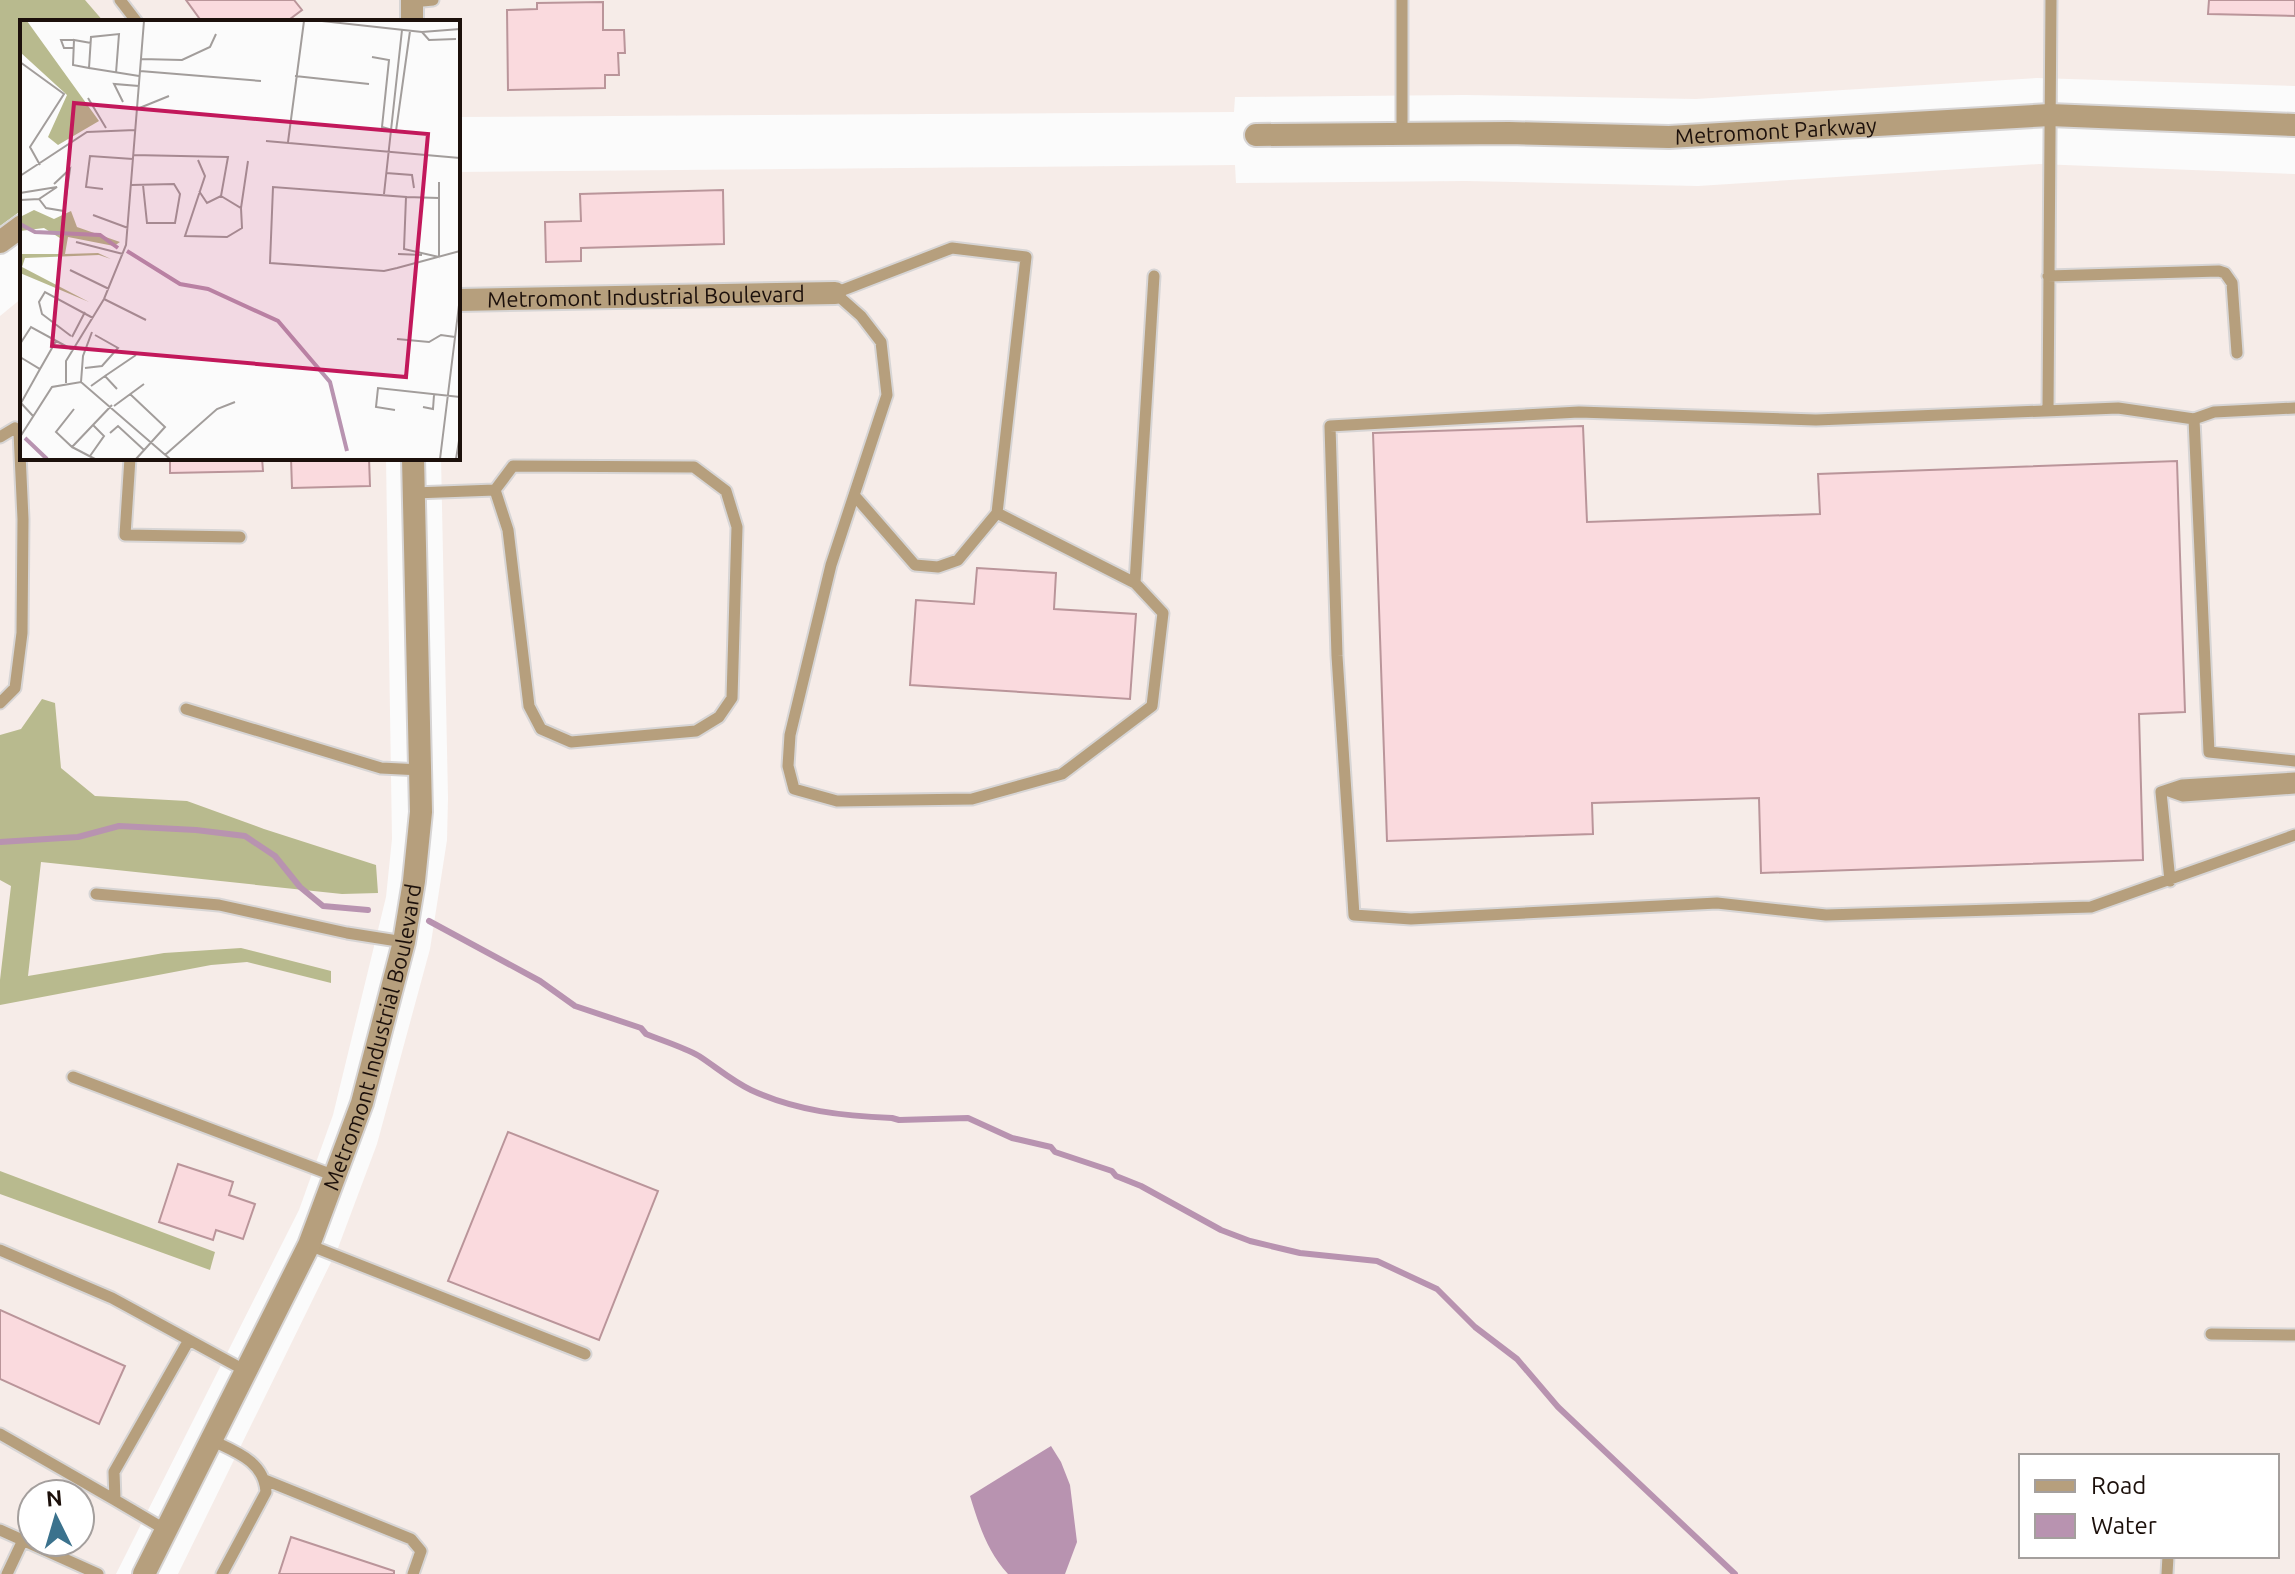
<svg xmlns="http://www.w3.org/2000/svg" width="2295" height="1574" font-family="Ubuntu,sans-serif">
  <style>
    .built { fill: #f6ece8; fill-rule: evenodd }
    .forest { fill: #b8ba8e }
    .water { fill: #b893b0 }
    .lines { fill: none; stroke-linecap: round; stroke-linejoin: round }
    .stream { stroke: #b893b0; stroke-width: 6 }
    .building { fill: #fadade; stroke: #ba959a; stroke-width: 2 }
    .lane-casing { stroke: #d7d5d5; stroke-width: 15 }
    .street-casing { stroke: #d7d5d5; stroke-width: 26 }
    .lane { stroke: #b69f7d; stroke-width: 11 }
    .street { stroke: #b69f7d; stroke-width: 22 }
    .labels { text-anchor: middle; stroke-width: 6; stroke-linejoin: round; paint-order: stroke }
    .street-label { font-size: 22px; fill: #1c100b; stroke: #fff }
    .inset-river { fill: none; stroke: #b893b0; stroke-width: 4 }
    .inset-road { fill: none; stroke: #a29d9b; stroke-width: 2 }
    .view { fill: #c2185b; fill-opacity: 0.15; stroke: #c2185b; stroke-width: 4 }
    .inset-edge { fill: none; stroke: #1c100b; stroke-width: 4 }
  </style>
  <rect width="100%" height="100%" fill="#fbfbfb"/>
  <path class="built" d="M 0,0 L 2295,0 L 2295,86 L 2037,78 L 1696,99 L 1465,95 L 1235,97 L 1234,112 L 458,117 L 458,22 L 22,22 Z
    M 2039,164 L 2295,174 L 2295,1574 L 178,1574 L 338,1248 L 377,1144 L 430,949 L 447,840 L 448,798 L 441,458 L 458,458 L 458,172 L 1235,165 L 1236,183 L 1466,181 L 1698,186 ZM 2021,1456 L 2277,1456 L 2277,1556 L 2021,1556 Z
    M 22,298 L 22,458 L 386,458 L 392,839 L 386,897 L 333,1115 L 299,1210 L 116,1574 L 0,1574 L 0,316 ZM 32,1494 L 80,1494 L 80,1542 L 32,1542 Z"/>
  <path class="forest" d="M 0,0 L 85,0 L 104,22 L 22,22 L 22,210 L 0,226 Z
    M 42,699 L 55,703 L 61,768 L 95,796 L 187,801 L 264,829 L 376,865 L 378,893 L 342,894 L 41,862 L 28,976 L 164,953 L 241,948 L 331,971 L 331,983 L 247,962 L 211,965 L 0,1005 L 0,980 L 11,886 L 0,880 L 0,735 L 21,729 Z
    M 0,1171 L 215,1252 L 210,1270 L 0,1194 Z"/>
  <path class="water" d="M 1051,1446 L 1061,1462 L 1070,1485 L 1077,1542 L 1065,1574 L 1008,1574 C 987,1551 979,1525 970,1496 Z"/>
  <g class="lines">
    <path class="stream" d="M 0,842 L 78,837 L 119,826 L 196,830 L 245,836 L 275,856 L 300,887 L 323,906 L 368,910
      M 429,921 L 540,981 L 575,1006 L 641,1028 L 646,1034 C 663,1041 683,1047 699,1056 C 716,1067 732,1081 751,1090 C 796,1111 843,1116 892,1118 L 899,1120 L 968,1118 L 1012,1138 L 1051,1147 L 1055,1152 L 1112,1171 L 1116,1176 L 1141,1186 L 1221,1230 L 1250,1241 L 1300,1253 L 1377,1261 L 1437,1289 L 1475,1327 L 1517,1359 L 1558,1407 L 1735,1574"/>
  </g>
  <path class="building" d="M 186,0 L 294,0 L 302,10 L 286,22 L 202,22 Z
    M 2209,0 L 2295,0 L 2295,16 L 2208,14 Z
    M 603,2 L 603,30 L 624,30 L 625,53 L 618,53 L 619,75 L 605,75 L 605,88 L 508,90 L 507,10 L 537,9 L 537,3 Z
    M 723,190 L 724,244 L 581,248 L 581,261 L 546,262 L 545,222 L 581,221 L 580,194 Z
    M 1583,426 L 1587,522 L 1820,514 L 1818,474 L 2177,461 L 2185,712 L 2139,714 L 2143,860 L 1761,873 L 1759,798 L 1592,803 L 1593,834 L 1387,841 L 1373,433 Z
    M 170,458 L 262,458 L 263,471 L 170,473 Z
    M 291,458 L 369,458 L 370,486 L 292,488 Z
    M 977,568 L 1056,573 L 1054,609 L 1136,614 L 1130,699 L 910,685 L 916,600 L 974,604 Z
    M 508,1132 L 658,1191 L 599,1340 L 448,1281 Z
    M 178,1164 L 233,1182 L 229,1195 L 255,1204 L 243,1239 L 216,1230 L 213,1240 L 159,1222 Z
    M 0,1310 L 125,1366 L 99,1424 L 0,1379 Z
    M 291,1537 L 394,1571 L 394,1574 L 279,1574 Z"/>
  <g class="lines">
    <defs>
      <path id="lane" d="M 120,0 L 137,22
        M 1402,0 L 1402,133
        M 412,2 L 433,0
        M 2048,276 L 2219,271 L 2225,273 L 2232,283 L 2237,353
        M 2048,411 L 2051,0
        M 2194,419 L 2214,412 L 2295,408
        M 0,437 L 15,428 L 19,432 L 23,519 L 22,633 L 15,688 L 0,703
        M 130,458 L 125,535 L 240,537
        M 414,493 L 495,490 L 513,466 L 694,467 L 726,491 L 737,527 L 732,698 L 719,717 L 696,731 L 571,742 L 541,729 L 529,706 L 508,530 L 495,490
        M 854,495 L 915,565 L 938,567 L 958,560 L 997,513 L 1026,257 L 952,248 L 835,293 L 861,316 L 881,342 L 887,395 L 831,565 L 790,735 L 788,766 L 794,789 L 837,801 L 972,799 L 1062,774 L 1152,706 L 1163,613 L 1135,583
        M 997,513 L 1135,583 L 1154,276
        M 186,709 L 381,768 L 421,770
        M 2295,761 L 2209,752 L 2194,419 L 2118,408 L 1816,420 L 1579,412 L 1330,426 L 1337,656 L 1354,915 L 1411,919 L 1717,903 L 1826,915 L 2091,907 L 2295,835
        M 2169,791 L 2183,796 L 2295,788
        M 2170,881 L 2161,792 L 2182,785 L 2295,778
        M 96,894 L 219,905 L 347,933 L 404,942
        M 73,1077 L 335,1176
        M 309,1245 L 585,1354
        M 0,1250 L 112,1298 L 246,1371
        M 2211,1334 L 2295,1335
        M 0,1434 L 115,1500
        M 211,1440 C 236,1452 264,1461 266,1492 L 222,1574
        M 265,1480 L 411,1539 L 421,1551 L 413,1574
        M 0,1530 L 98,1574
        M 166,1530 L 115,1500 L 114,1472 L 189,1340
        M 7,1574 L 23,1540
        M 2167,1574 L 2168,1556"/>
      <g id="street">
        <path d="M 412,0 L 412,22"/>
        <path id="s1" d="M 1256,135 L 1509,133 L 1669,137 L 2050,115 L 2295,125"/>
        <path d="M 0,242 L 22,226"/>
        <path id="s2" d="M 458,300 L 835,293"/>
        <path id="s3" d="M 144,1574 L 309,1245 L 362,1103 L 404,942 L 414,881 L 421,812 L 413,458"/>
      </g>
    </defs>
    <use href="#lane" class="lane-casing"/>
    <use href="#street" class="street-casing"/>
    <use href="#lane" class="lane"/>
    <use href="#street" class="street"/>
  </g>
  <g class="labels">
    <g class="street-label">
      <text dy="8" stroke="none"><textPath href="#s1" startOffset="520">Metromont Parkway</textPath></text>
      <text dy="8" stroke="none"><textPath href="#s2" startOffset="188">Metromont Industrial Boulevard</textPath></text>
      <text dy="8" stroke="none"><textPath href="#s3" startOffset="586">Metromont Industrial Boulevard</textPath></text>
    </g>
  </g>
  <g transform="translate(20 20)">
    <rect width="440" height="440" fill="#fbfbfb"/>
    <path d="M 0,1 L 7,1 L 79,101 L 38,125 L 28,117 L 47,75 L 0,32 ZM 14,190 L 34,199 L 51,191 L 57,207 L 100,222 L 94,226 L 48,217 L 45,234 L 78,233 L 91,239 L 79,235 L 5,238 L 2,247 L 69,282 L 0,253 L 0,234 L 41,234 L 43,220 L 24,208 L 0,211 L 0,197 Z" fill="#b8ba8e"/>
    <path class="inset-river" d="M 0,204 L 15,212 L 80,215 L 98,228M 107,231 L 160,264 L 188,269 L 258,301 L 310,362 L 327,431M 5,418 L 27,439"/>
    <path class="inset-road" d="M 302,1 L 402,12 L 440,9M 402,12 L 409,20 L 436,19M 71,23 L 54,20 L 53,45 L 69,48 L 71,17 L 99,14 L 96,53M 54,28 L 44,28 L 41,20 L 54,20M 352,37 L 369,40 L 362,107 L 376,111 L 390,11M 121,39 L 162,40 L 190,27 L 196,14M 0,42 L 44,74 L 10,127 L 20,145M 69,48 L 119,56M 120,51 L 241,61M 275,56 L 349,64M 68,78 L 86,108M 103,82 L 94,64 L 119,66M 117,89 L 149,76M 246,121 L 440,138M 268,122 L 284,1M 113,135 L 208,137 L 201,176 L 187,183 L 179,171M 178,140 L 185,156 L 165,216 L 207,217 L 222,208 L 221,188M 366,153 L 392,155 L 394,168M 0,156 L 67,112 L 115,110M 419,162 L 419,237 L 384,229 L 386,177 L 253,167 L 250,243 L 364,251 L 377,248 L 440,231M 111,165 L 154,164 L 160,174 L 155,203 L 127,203 L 123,165M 83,169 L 66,167 L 70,136 L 113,139M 0,173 L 37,167 L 19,179 L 0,180M 364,174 L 382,10M 201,176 L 221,188 L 228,141M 386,177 L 419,178M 19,179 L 26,188 L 44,191 L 50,149 L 34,164M 73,195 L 108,208M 56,222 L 103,234M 378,234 L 402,235M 50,250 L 89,269M 84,279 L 126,300M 51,316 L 22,294 L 19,282 L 25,272 L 73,298M 52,317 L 65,292M 377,319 L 409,322 L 421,315 L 435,317M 0,324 L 11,307 L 53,330M 0,337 L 20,349 L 36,321M 65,348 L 82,346 L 98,328 L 75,315M 85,356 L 116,335M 61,362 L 63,336 L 72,312M 46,363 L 46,341 L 84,279 L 106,225 L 124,1M 71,366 L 85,356 L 97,369M 110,374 L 145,407 L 116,439M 94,386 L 124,364M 403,387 L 413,389 L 414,375M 54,389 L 36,412 L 52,427 L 92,385M 375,390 L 356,387 L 358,368 L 440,377M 13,396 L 1,383 L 20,349M 90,413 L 98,406 L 124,430M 0,417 L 32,367 L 61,362 L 150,439M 52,427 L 75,439M 145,435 L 197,389 L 215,382M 70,436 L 84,416 L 73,405M 420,439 L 440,277M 436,439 L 440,415"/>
    <path class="view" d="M 54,83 L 408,114 L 386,357 L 32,326 Z"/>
    <rect width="440" height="440" class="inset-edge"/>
  </g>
  <rect x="2019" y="1454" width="260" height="104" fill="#ffffff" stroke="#a49f9d" stroke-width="2"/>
  <rect x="2035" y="1480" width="40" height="12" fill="#b69f7d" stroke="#a49f9d" stroke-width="2"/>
  <text x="2091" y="1494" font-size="24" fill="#1c100b">Road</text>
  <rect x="2035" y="1514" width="40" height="24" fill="#b893b0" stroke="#a49f9d" stroke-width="2"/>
  <text x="2091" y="1534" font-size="24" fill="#1c100b">Water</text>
  <g transform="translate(56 1518) rotate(355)"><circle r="38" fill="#ffffff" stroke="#a49f9d" stroke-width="2"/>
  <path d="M0-6L14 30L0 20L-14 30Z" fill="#3b728d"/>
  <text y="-12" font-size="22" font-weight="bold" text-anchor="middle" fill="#1c100b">N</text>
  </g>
</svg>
